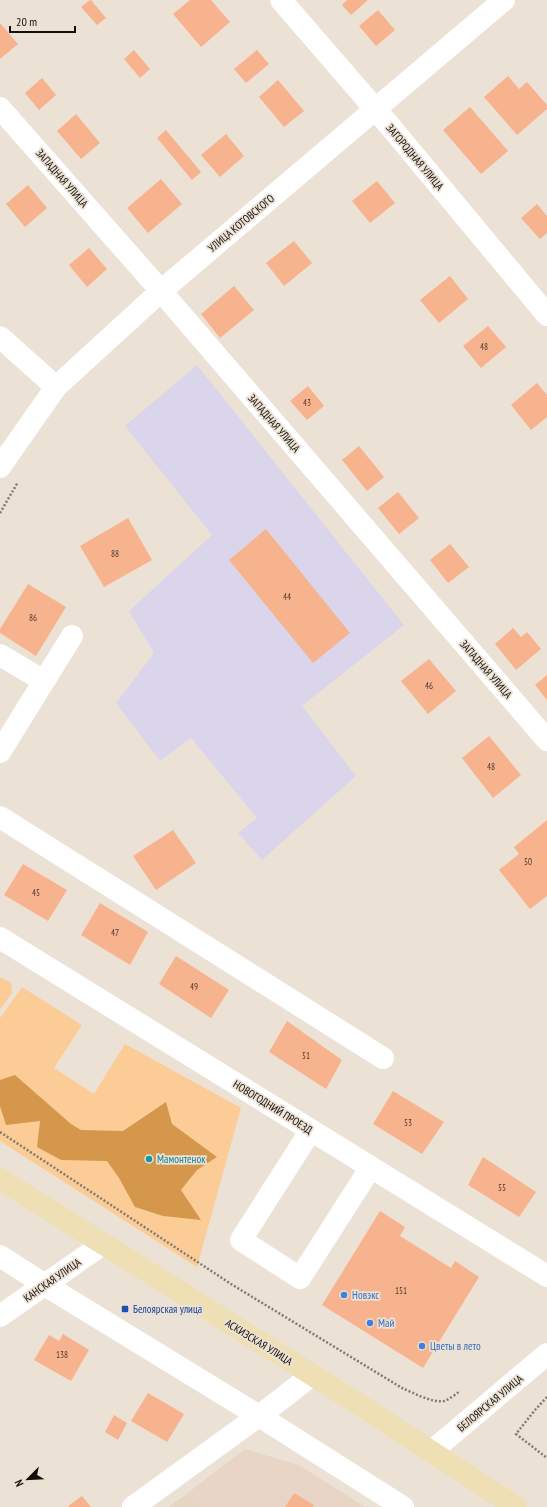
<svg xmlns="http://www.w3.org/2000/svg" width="547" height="1507" font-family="'PT Sans Narrow',sans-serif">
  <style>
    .commercial { fill: #e9d5c6 }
    .built { fill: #e5d5c3 }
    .education { fill: #dbd5eb }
    .green { fill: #fccc97 }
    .forest { fill: #d4974c }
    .building { fill: #f7b38e }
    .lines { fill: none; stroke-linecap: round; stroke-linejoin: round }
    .path { stroke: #807971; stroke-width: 2.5; stroke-dasharray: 2 2; stroke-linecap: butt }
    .minor { stroke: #fff; stroke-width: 22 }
    .major { stroke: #efdfb5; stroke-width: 22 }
    .culture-dot { fill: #0f9aa8; stroke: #ece1d5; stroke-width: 1.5 }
    .shop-dot { fill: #3f7fe0; stroke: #ece1d5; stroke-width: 1.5 }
    .transit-dot { fill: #1a4fb4; stroke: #ece1d5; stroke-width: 1.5 }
    .labels { text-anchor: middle; stroke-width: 3.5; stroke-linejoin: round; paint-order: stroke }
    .number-label { font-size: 9px; fill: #4c382c }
    .street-label { font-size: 11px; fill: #130f0b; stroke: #ece1d5 }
    .culture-label { font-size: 11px; fill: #0d838f; stroke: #ece1d5; text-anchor: start }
    .shop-label { font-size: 11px; fill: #366cbe; stroke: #ece1d5; text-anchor: start }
    .transit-label { font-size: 11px; fill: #164399; stroke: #ece1d5; text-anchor: start }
  </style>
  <rect width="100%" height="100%" fill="#ece1d5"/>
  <path class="commercial" d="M 245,1449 L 299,1465 L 365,1507 L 203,1507 L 185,1495 Z"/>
  <path class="built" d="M 185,1495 L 203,1507 L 169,1507 Z"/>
  <path class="education" d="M 197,365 L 404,625 L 302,706 L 356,776 L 262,860 L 238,833 L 257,818 L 191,738 L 160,761 L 116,703 L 154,653 L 129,611 L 212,535 L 125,426 Z"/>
  <path class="green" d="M 0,977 L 11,983 L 12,993 L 0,1010 Z
    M 22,987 L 82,1025 L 54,1068 L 94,1094 L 125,1044 L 241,1108 L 197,1267 L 0,1141 L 0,1018 Z"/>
  <path class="forest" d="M 15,1075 L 71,1124 L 81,1130 L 123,1131 L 166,1102 L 172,1124 L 217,1157 L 197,1170 L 181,1190 L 201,1220 L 163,1216 L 135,1207 L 119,1178 L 107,1161 L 61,1160 L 37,1147 L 40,1121 L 6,1125 L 0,1106 L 0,1080 Z"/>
  <path class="building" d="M 90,0 L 91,0 L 106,18 L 97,25 L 81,7 Z
    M 190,0 L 211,0 L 230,22 L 201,47 L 173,14 Z
    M 347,0 L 368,0 L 351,15 L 342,5 Z
    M 378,10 L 395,30 L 376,46 L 359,26 Z
    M 0,23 L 18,44 L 0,59 Z
    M 134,50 L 150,69 L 140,78 L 124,59 Z
    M 257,50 L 269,64 L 246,83 L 234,69 Z
    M 508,76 L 519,89 L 527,82 L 547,105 L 547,109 L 517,135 L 484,97 Z
    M 42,78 L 56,95 L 39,110 L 25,93 Z
    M 278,80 L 304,111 L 284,127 L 259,97 Z
    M 470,107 L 508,151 L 481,174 L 443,130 Z
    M 76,114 L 100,143 L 81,159 L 57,131 Z
    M 166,130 L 201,172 L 192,180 L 157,138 Z
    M 226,134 L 244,156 L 220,177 L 201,155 Z
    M 161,179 L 182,204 L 148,233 L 127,208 Z
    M 377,181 L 395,203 L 370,223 L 352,201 Z
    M 28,185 L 47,208 L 25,227 L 6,204 Z
    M 537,204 L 547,216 L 547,233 L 540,239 L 521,218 Z
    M 294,241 L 312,263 L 284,286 L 266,263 Z
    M 89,248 L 107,269 L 87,287 L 69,265 Z
    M 450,276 L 468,299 L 439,323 L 420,300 Z
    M 234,286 L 254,310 L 220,338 L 201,314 Z
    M 488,326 L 506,347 L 481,368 L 463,346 Z
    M 537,383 L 547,395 L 547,417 L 531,430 L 511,405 Z
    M 308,386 L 324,406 L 307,420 L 290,401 Z
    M 359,446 L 384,477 L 367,491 L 342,460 Z
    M 398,492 L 419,518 L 399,534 L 378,508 Z
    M 128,518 L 152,560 L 104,587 L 80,546 Z
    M 266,529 L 350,633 L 313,663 L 229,560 Z
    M 450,544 L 469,567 L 448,583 L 430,560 Z
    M 28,584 L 66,607 L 36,656 L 0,633 L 0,629 Z
    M 513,628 L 521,637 L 527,632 L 541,649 L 516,670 L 495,644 Z
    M 429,659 L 456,691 L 428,714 L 401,681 Z
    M 547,675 L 547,700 L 535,685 Z
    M 489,736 L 521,775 L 493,798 L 462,758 Z
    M 547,820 L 547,896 L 530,909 L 499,870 L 519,854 L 514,847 Z
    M 173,830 L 196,863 L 156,890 L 133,856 Z
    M 23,864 L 67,890 L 48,921 L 4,895 Z
    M 100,903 L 148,932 L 130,965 L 81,935 Z
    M 176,956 L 229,990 L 211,1018 L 159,984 Z
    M 287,1021 L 342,1060 L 326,1089 L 269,1052 Z
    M 393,1091 L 444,1122 L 422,1154 L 373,1124 Z
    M 483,1157 L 536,1192 L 519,1217 L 468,1185 Z
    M 380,1211 L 405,1227 L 400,1236 L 451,1268 L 455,1261 L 479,1277 L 423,1368 L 322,1305 Z
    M 63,1334 L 89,1350 L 71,1381 L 34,1360 L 49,1335 L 59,1341 Z
    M 148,1393 L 184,1414 L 167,1442 L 131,1421 Z
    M 114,1415 L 127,1423 L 118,1440 L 105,1432 Z
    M 294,1493 L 314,1505 L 313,1507 L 285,1507 Z
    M 82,1496 L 91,1507 L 69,1507 L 68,1506 Z"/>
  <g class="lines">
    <path class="path" d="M 0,513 L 18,482
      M 0,1132 L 231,1284 L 402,1388 C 414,1393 431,1403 444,1401 C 450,1399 456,1394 460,1391
      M 547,1397 L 535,1410 L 516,1434 L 547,1458"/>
    <path class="minor" d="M 281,0 L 389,125 L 547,315
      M 0,108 L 161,291 L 547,740
      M 0,337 L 56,387
      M 0,467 L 56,387 L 161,291 L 504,0
      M 0,655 L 44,681
      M 0,752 L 72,636
      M 0,817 L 383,1058
      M 0,938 L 547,1276
      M 311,1130 L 241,1240 L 300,1278 L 371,1167
      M 0,1256 L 45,1285 L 259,1416 L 403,1507
      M 0,1316 L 103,1244
      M 432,1451 L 547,1354
      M 133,1507 L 271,1407 L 312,1375"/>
    <path class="major" d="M 0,1179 L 357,1403 L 516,1507"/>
  </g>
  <circle class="culture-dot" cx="149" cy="1159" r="4"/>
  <g class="shop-dot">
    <circle cx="344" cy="1295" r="4"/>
    <circle cx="370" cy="1323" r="4"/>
    <circle cx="422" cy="1346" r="4"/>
  </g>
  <rect class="transit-dot" x="121" y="1305" width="8" height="8" rx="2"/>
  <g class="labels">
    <g class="number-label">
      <text x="484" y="350">48</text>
      <text x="307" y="406">43</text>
      <text x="115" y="557">88</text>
      <text x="287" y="600">44</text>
      <text x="33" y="621">86</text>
      <text x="429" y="689">46</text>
      <text x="491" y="770">48</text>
      <text x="528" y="865">50</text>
      <text x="36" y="896">45</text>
      <text x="115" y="936">47</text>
      <text x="194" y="990">49</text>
      <text x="306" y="1059">51</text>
      <text x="408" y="1126">53</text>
      <text x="502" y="1191">55</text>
      <text x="401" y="1294">151</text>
      <text x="62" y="1358">138</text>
    </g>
    <g class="street-label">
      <text transform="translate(415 157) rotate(50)" y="4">ЗАГОРОДНАЯ УЛИЦА</text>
      <text transform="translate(62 178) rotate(49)" y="4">ЗАПАДНАЯ УЛИЦА</text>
      <text transform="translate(241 223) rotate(-40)" y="4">УЛИЦА КОТОВСКОГО</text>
      <text transform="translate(274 423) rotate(49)" y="4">ЗАПАДНАЯ УЛИЦА</text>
      <text transform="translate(486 669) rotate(49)" y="4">ЗАПАДНАЯ УЛИЦА</text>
      <text transform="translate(273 1107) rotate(32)" y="4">НОВОГОДНИЙ ПРОЕЗД</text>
      <text transform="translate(52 1280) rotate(-35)" y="4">КАНСКАЯ УЛИЦА</text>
      <text transform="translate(259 1342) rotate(32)" y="4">АСКИЗСКАЯ УЛИЦА</text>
      <text transform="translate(490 1403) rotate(-40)" y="4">БЕЛОЯРСКАЯ УЛИЦА</text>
    </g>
    <g class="culture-label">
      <text x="157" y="1163">Мамонтенок</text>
    </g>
    <g class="shop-label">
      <text x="352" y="1299">Новэкс</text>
      <text x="378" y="1327">Май</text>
      <text x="430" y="1350">Цветы в лето</text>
    </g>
    <g class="transit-label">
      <text x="133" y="1313">Белоярская улица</text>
    </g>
  </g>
  <g transform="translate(28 1479) rotate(246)" stroke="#ece1d5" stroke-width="3" paint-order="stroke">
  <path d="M0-3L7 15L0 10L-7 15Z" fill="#130f0b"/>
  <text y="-6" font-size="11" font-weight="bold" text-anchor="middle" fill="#130f0b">N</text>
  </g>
  <path d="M10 26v6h65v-6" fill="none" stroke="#130f0b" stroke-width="2"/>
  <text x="16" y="26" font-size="12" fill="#130f0b" stroke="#ece1d5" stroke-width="3" paint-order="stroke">20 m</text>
</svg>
